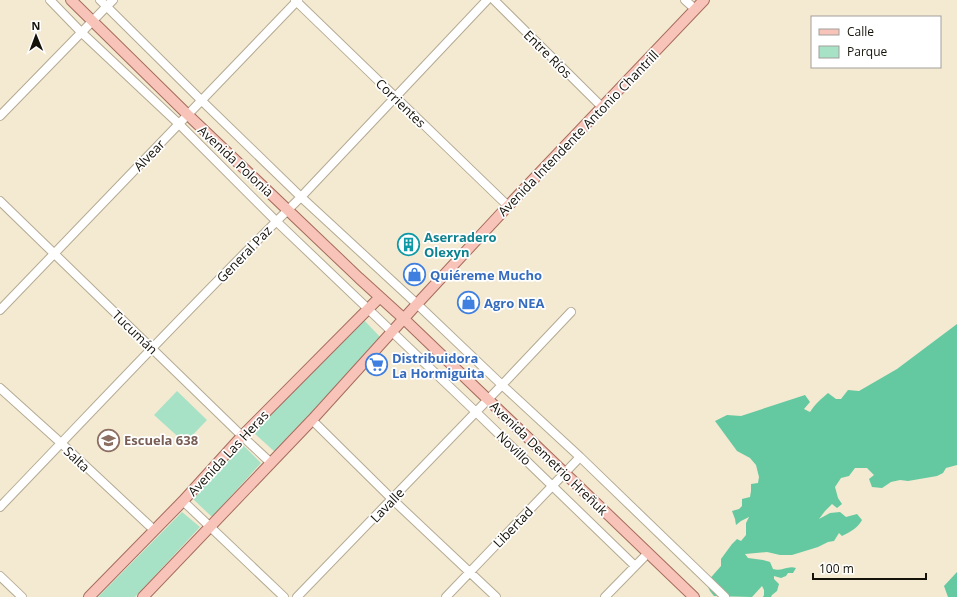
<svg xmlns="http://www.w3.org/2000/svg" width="957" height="597" font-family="'Open Sans',sans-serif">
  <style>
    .green { fill: #a7e2c7 }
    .forest { fill: #64c9a0 }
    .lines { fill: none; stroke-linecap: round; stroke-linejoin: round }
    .minor-casing { stroke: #b4aa93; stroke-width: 10 }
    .major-casing { stroke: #a56c5d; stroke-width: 12 }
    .minor { stroke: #fff; stroke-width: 8 }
    .major { stroke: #f8c4b9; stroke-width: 10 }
    .labels { text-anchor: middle; stroke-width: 3.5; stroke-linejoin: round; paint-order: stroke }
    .street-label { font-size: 13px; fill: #151209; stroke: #fff }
    .culture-label { font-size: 13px; font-weight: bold; fill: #0d838f; stroke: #fff; text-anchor: start }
    .shop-label { font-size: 13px; font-weight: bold; fill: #366cbe; stroke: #fff; text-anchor: start }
    .education-label { font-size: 13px; font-weight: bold; fill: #785e54; stroke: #fff; text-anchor: start }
  </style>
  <rect width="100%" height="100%" fill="#f4e9d1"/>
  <path class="green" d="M 363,319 L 381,338 L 275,452 L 253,432 Z
    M 177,391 L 207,420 L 185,443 L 154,415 Z
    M 243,445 L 261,463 L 212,517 L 193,499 Z
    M 182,512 L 200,527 L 135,597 L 98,597 Z"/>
  <path class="forest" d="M 957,324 L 957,465 L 946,468 L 943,473 L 937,476 L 908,481 L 900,480 L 891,482 L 882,488 L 872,487 L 869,479 L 874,475 L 867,468 L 855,468 L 849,476 L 841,478 L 835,487 L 838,498 L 842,504 L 837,508 L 832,504 L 825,511 L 819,519 L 830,513 L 840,512 L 846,517 L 857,514 L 862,520 C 858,528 850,532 842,536 L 839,533 L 834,541 L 828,542 L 818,547 L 792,555 L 780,555 L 767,552 L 745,554 L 748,558 L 763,560 L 770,562 L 773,569 C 781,572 788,565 796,568 L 793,573 L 788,573 L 786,576 L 781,578 L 774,576 L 774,579 L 779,584 L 777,591 L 772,595 L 771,597 L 763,597 L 764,595 L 764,590 L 762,586 L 752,597 L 714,596 L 710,591 L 706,583 L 721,566 L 721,559 L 732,544 L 737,539 L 741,541 L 746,535 L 746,523 L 749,517 L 741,521 L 736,525 L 735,519 L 732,511 L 739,509 L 742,506 L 742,499 L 750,497 L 751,491 L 751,484 L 758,483 L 759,477 L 756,465 L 750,458 L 737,451 L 715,421 L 727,415 L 741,416 L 805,395 L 810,402 L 804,409 L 810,412 C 815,404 821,399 828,393 L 836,399 L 841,399 L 848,390 L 859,391 L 897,369 Z
    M 957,572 L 957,597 L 948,597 L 944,586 Z"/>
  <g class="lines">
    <defs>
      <path id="minor" d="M 50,0 L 81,32 L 179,124 L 276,221 L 476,412 L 635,566
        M 100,0 L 201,100 L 301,197 L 417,304 L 502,385 L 580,457 L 725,597
        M 295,0 L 508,206
        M 494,0 L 602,107
        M 685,0 L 695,9
        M 0,116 L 113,0
        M 0,201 L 242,436 L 271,463
        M 0,310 L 298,0
        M 0,388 L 61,443 L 154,530
        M 312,420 L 392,499 L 496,597
        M 183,501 L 284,597
        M 0,507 C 100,403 198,298 301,197 L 487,0
        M 0,576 L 22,597
        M 297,597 L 502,385 L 571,312
        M 446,597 L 580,457
        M 605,597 L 648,553"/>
      <path id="major" d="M 71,0 L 188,115 L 359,278 L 403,318 L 694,597
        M 89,597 L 183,501 L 242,436 L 380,297
        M 143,597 L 312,420 L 417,304 L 508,206 L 704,0"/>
    </defs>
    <use href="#minor" class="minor-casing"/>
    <use href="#major" class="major-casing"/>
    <use href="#minor" class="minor"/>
    <use href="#major" class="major"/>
  </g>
  <defs>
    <symbol id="building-ring" viewBox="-11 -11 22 22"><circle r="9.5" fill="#fff" stroke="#0f9aa8" stroke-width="1.5"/><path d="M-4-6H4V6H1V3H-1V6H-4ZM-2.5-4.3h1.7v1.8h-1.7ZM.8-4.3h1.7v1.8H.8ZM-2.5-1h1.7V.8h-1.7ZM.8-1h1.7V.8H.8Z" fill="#0f9aa8"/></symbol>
    <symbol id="shop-ring" viewBox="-11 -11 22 22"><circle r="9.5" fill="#fff" stroke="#3f7fe0" stroke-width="1.5"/><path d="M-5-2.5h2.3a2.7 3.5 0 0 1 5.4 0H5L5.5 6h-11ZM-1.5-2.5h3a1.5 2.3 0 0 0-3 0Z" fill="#3f7fe0"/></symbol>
    <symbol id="supermarket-ring" viewBox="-11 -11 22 22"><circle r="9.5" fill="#fff" stroke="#3f7fe0" stroke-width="1.5"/><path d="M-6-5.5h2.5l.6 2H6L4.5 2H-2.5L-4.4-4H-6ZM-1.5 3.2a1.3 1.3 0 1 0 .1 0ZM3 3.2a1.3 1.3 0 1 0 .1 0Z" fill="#3f7fe0"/></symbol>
    <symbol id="school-ring" viewBox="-11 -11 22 22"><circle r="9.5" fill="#fff" stroke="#8d6e63" stroke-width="1.5"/><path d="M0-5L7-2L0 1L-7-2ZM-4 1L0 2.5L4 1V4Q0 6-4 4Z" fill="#8d6e63"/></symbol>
  </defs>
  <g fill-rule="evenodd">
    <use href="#building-ring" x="396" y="232" width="25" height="25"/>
    <use href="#shop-ring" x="402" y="262" width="25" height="25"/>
    <use href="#shop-ring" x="456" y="290" width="25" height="25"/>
    <use href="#supermarket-ring" x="364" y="352" width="25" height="25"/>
    <use href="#school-ring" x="96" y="428" width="25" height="25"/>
  </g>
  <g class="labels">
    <g class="street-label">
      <text transform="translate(548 54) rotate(45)" y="5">Entre Ríos</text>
      <text transform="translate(401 103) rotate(44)" y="5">Corrientes</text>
      <text transform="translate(578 133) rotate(-46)" y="5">Avenida Intendente Antonio Chantrill</text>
      <text transform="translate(149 155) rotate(-46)" y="5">Alvear</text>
      <text transform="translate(236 161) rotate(43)" y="5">Avenida Polonia</text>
      <text transform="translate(244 254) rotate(-46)" y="5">General Paz</text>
      <text transform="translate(135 332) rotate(44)" y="5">Tucumán</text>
      <text transform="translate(514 448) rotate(44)" y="5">Novillo</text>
      <text transform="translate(228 453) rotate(-47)" y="5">Avenida Las Heras</text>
      <text transform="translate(549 458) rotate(44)" y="5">Avenida Demetrio Hreñuk</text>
      <text transform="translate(77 459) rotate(43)" y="5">Salta</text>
      <text transform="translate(387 505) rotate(-46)" y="5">Lavalle</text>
      <text transform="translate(513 527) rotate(-46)" y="5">Libertad</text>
    </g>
    <g class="culture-label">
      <text x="424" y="242">Aserradero<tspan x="424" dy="15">Olexyn</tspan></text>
    </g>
    <g class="shop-label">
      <text x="430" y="280">Quiéreme Mucho</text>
      <text x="484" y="308">Agro NEA</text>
      <text x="392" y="363">Distribuidora<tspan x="392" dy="15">La Hormiguita</tspan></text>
    </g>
    <g class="education-label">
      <text x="124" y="445">Escuela 638</text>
    </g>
  </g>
  <rect x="811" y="16" width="130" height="52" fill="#ffffff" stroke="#a1a09d"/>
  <rect x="819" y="29" width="20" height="6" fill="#f8c4b9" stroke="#a1a09d"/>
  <text x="847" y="36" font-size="12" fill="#151209">Calle</text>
  <rect x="819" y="46" width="20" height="12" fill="#a7e2c7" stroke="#a1a09d"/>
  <text x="847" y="56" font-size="12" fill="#151209">Parque</text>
  <g transform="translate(36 36) rotate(359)" stroke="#ffffff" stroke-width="3" paint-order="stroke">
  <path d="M0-3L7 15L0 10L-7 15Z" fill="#151209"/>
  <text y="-6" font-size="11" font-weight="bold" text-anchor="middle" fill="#151209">N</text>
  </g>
  <path d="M813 573v6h113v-6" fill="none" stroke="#151209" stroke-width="2"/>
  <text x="819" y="573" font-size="12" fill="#151209" stroke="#ffffff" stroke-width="3" paint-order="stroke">100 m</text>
</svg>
